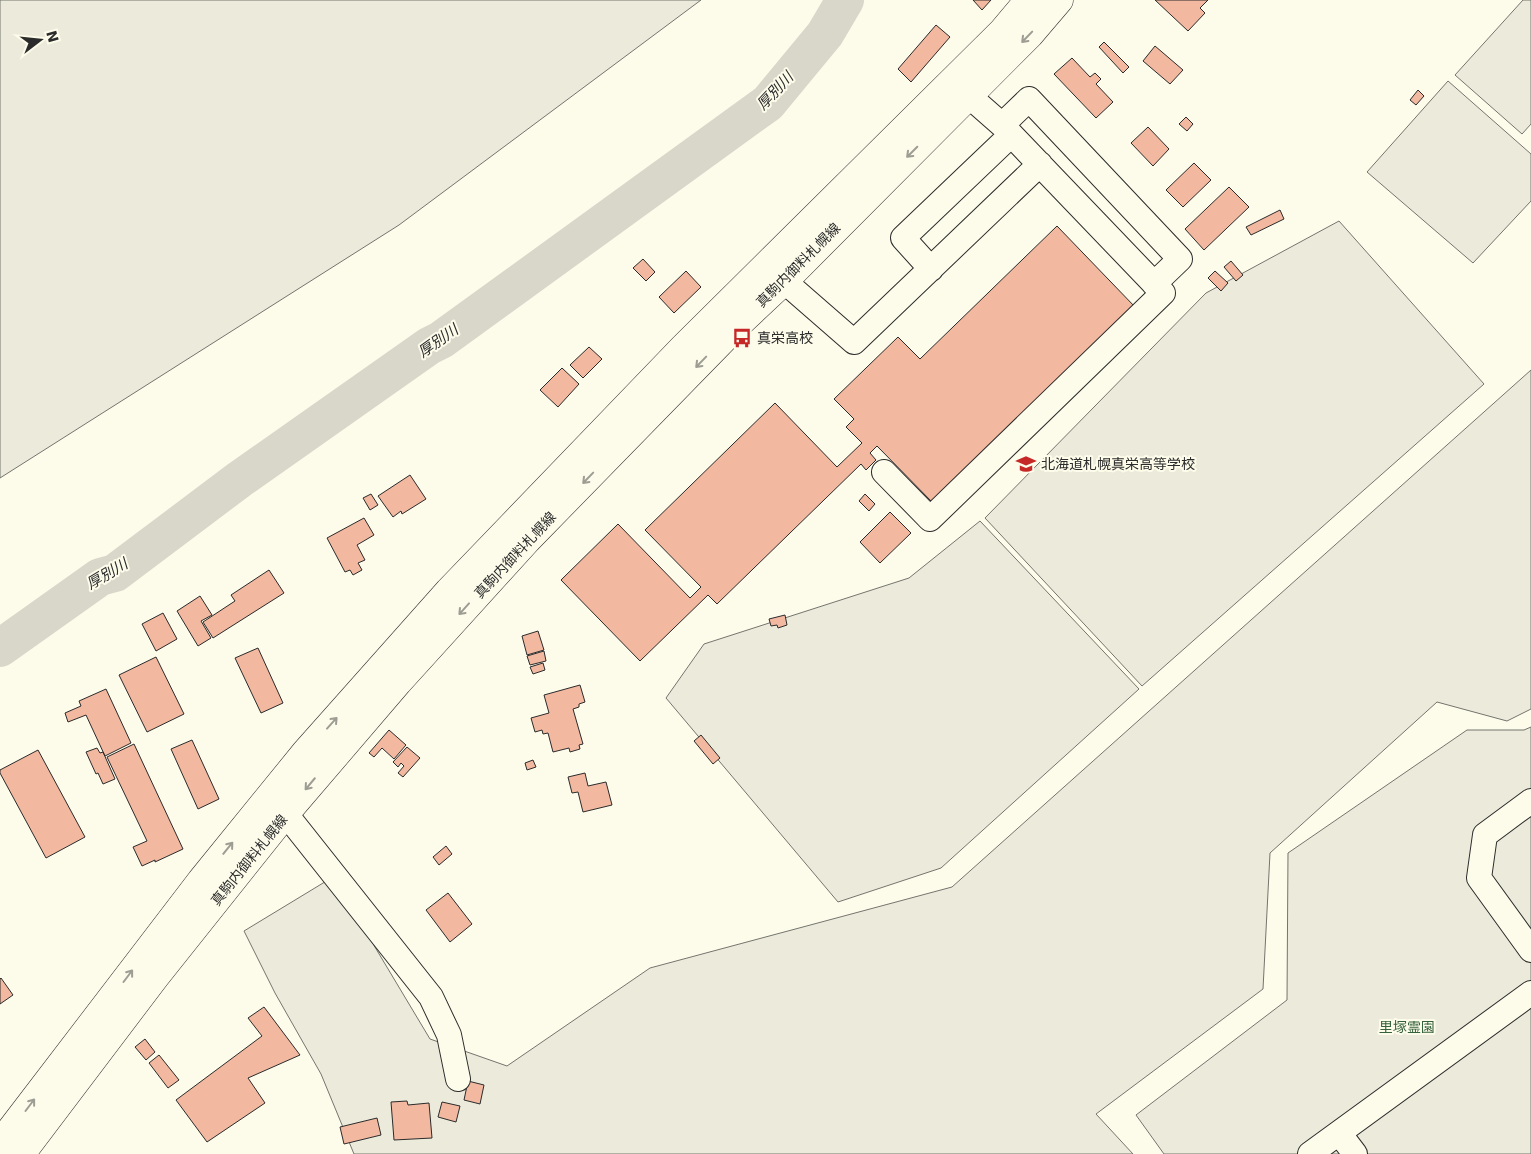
<svg xmlns="http://www.w3.org/2000/svg" width="1531" height="1154" font-family="'DejaVu Sans','Noto Sans JP',sans-serif">
  <style>
    .green { fill: #ecebdb; stroke: #74746e }
    .lines { fill: none; stroke-linecap: round; stroke-linejoin: round }
    .river { stroke: #d8d7c9; stroke-width: 38 }
    .building { fill: #f2b8a0; stroke: #2b2b2b }
    .minor-casing { stroke: #2b2b2b; stroke-width: 26 }
    .major-casing { stroke: #2b2b2b; stroke-width: 29 }
    .minor { stroke: #fdfbea; stroke-width: 24 }
    .major { stroke: #fdfbea; stroke-width: 28 }
    .oneway { stroke: #9e9d94 }
    .labels { text-anchor: middle; stroke-width: 4; stroke-linejoin: round; paint-order: stroke }
    .street-label { font-size: 14px; fill: #2b2b2b; stroke: #fdfbea }
    .poi-label { font-size: 14px; fill: #2b2b2b; stroke: #fdfbea; text-anchor: start }
    .park-label { font-size: 14px; fill: #34623c; stroke: #fdfbea }
    .water-label { font-size: 15px; font-style: italic; fill: #2b2b2b; stroke: #fdfbea }
  </style>
  <rect width="100%" height="100%" fill="#fdfbea"/>
  <path class="green" d="M 0,0 L 701,0 L 399,225 L 0,478 Z
    M 1523,0 L 1531,0 L 1531,124 L 1522,134 L 1455,75 Z
    M 1448,81 L 1531,154 L 1531,201 L 1473,263 L 1367,172 Z
    M 1339,221 L 1484,384 L 1142,686 L 985,518 L 1206,293 Z
    M 1531,370 L 1531,709 L 1507,721 L 1437,702 L 1270,853 L 1263,989 L 1096,1114 L 1133,1154 L 354,1154 L 321,1074 L 275,993 L 244,931 L 333,877 L 430,1039 L 507,1066 L 650,968 L 952,887 Z
    M 980,521 L 1139,689 L 941,868 L 838,902 L 666,698 L 704,644 L 909,578 Z
    M 1531,727 L 1531,1154 L 1164,1154 L 1136,1115 L 1287,1000 L 1288,853 L 1467,730 L 1524,730 Z"/>
  <g class="lines">
    <path class="river" d="M 0,648 L 100,577 L 115,573 L 240,479 L 429,346 L 441,340 L 768,103 L 825,34 L 845,0"/>
  </g>
  <path class="building" d="M 973,0 L 991,0 L 982,10 Z
    M 1155,0 L 1208,0 L 1200,8 L 1205,13 L 1188,31 Z
    M 936,25 L 950,37 L 911,82 L 898,69 Z
    M 1104,42 L 1129,67 L 1123,73 L 1099,47 Z
    M 1155,46 L 1183,70 L 1170,84 L 1143,61 Z
    M 1072,58 L 1090,77 L 1095,73 L 1101,79 L 1096,84 L 1113,102 L 1096,118 L 1054,74 Z
    M 1418,90 L 1424,96 L 1416,105 L 1410,100 Z
    M 1186,117 L 1193,124 L 1187,131 L 1179,124 Z
    M 1148,127 L 1169,149 L 1153,166 L 1131,143 Z
    M 1194,163 L 1211,180 L 1183,207 L 1166,190 Z
    M 1229,187 L 1249,207 L 1204,250 L 1185,229 Z
    M 1280,210 L 1284,219 L 1251,235 L 1246,227 Z
    M 1057,226 L 1136,308 L 934,504 L 877,446 L 870,453 L 876,460 L 866,470 L 861,464 L 717,604 L 708,595 L 640,661 L 561,580 L 618,524 L 690,598 L 701,587 L 645,530 L 775,403 L 837,467 L 862,443 L 846,427 L 854,419 L 834,399 L 898,337 L 920,359 Z
    M 643,259 L 655,272 L 646,281 L 633,268 Z
    M 1231,261 L 1243,275 L 1236,281 L 1224,267 Z
    M 686,271 L 701,287 L 674,313 L 659,297 Z
    M 1215,271 L 1228,283 L 1221,291 L 1208,278 Z
    M 589,347 L 602,359 L 583,378 L 570,365 Z
    M 562,368 L 579,384 L 558,407 L 540,390 Z
    M 410,475 L 426,499 L 402,514 L 401,511 L 393,517 L 378,496 Z
    M 371,494 L 378,505 L 370,510 L 363,498 Z
    M 865,494 L 875,504 L 869,511 L 859,501 Z
    M 890,512 L 911,533 L 880,563 L 860,542 Z
    M 364,518 L 374,535 L 357,545 L 365,560 L 358,563 L 362,570 L 353,575 L 350,570 L 345,572 L 327,538 Z
    M 269,570 L 284,593 L 213,638 L 203,622 L 235,601 L 231,595 Z
    M 200,596 L 212,615 L 201,621 L 211,638 L 198,646 L 177,611 Z
    M 163,613 L 177,639 L 156,651 L 142,624 Z
    M 785,615 L 787,625 L 778,628 L 777,625 L 771,626 L 769,619 Z
    M 538,631 L 544,650 L 527,655 L 522,636 Z
    M 258,648 L 283,703 L 261,713 L 235,658 Z
    M 544,651 L 546,661 L 530,665 L 527,656 Z
    M 156,657 L 184,714 L 147,732 L 119,675 Z
    M 543,663 L 545,670 L 533,674 L 530,667 Z
    M 580,685 L 585,702 L 579,704 L 579,707 L 573,709 L 583,744 L 579,745 L 580,749 L 570,752 L 569,748 L 553,752 L 548,733 L 543,734 L 542,730 L 535,732 L 531,718 L 549,713 L 544,695 Z
    M 106,689 L 131,743 L 105,756 L 86,715 L 68,722 L 65,713 L 81,706 L 79,701 Z
    M 389,730 L 406,745 L 394,759 L 382,748 L 374,757 L 369,753 Z
    M 701,735 L 720,758 L 713,764 L 694,741 Z
    M 192,740 L 219,799 L 198,809 L 171,749 Z
    M 134,744 L 183,849 L 155,862 L 155,860 L 142,866 L 133,847 L 147,841 L 107,757 Z
    M 407,747 L 420,758 L 403,777 L 398,773 L 404,766 L 401,763 L 398,767 L 393,762 Z
    M 97,748 L 100,753 L 103,752 L 115,779 L 103,784 L 98,773 L 96,774 L 86,752 Z
    M 38,750 L 85,837 L 46,858 L 0,773 L 0,770 Z
    M 533,760 L 536,767 L 527,770 L 525,763 Z
    M 585,773 L 588,786 L 606,782 L 612,805 L 583,812 L 578,792 L 572,793 L 568,777 Z
    M 446,846 L 452,854 L 439,865 L 433,857 Z
    M 448,893 L 472,924 L 450,942 L 426,910 Z
    M 1,978 L 13,995 L 0,1004 L 0,979 Z
    M 264,1007 L 300,1055 L 248,1078 L 265,1103 L 207,1142 L 176,1100 L 262,1036 L 248,1018 Z
    M 145,1039 L 155,1052 L 146,1060 L 135,1047 Z
    M 159,1055 L 179,1080 L 168,1088 L 149,1063 Z
    M 468,1081 L 484,1085 L 480,1104 L 464,1100 Z
    M 407,1101 L 408,1105 L 429,1103 L 432,1138 L 394,1140 L 391,1102 Z
    M 442,1102 L 460,1106 L 456,1122 L 438,1117 Z
    M 377,1118 L 381,1135 L 344,1144 L 340,1127 Z"/>
  <g class="lines">
    <defs>
      <path id="minor" d="M 1002,125 L 1029,99 L 1180,259 L 1154,284
        M 931,269 L 903,238 L 1011,135
        M 784,281 L 854,342 L 1040,164
        M 884,472 L 930,519 L 1163,293 L 1002,125 L 969,96
        M 274,799 L 431,997 L 449,1035 L 458,1079
        M 1531,801 L 1485,835 L 1479,878 L 1531,950
        M 1339,1133 L 1355,1154
        M 1310,1154 L 1531,993"/>
      <path id="major" d="M 0,1144 L 201,881 L 305,753 L 449,591 L 683,348 L 1002,32 L 1029,0
        M 21,1154 L 155,977 L 285,814 L 398,682 L 527,540 L 735,327 L 784,281 L 1030,34 L 1059,0"/>
    </defs>
    <use href="#minor" class="minor-casing"/>
    <use href="#major" class="major-casing"/>
    <use href="#minor" class="minor"/>
    <use href="#major" class="major"/>
  </g>
  <defs><path id="oneway-shaft" d="M-6 0H5M1.5-3L5.5 0L1.5 3" fill="none" stroke-width="1.6" stroke-linecap="round" stroke-linejoin="round" transform="scale(1.25)"/></defs>
  <g class="oneway">
    <use href="#oneway-shaft" transform="translate(1027 37) rotate(134)"/>
    <use href="#oneway-shaft" transform="translate(912 152) rotate(135)"/>
    <use href="#oneway-shaft" transform="translate(701 362) rotate(134)"/>
    <use href="#oneway-shaft" transform="translate(588 478) rotate(134)"/>
    <use href="#oneway-shaft" transform="translate(464 609) rotate(132)"/>
    <use href="#oneway-shaft" transform="translate(332 723) rotate(-48)"/>
    <use href="#oneway-shaft" transform="translate(310 784) rotate(130)"/>
    <use href="#oneway-shaft" transform="translate(228 848) rotate(-51)"/>
    <use href="#oneway-shaft" transform="translate(128 976) rotate(-53)"/>
    <use href="#oneway-shaft" transform="translate(30 1105) rotate(-53)"/>
  </g>
  <defs>
    <symbol id="bus-bare" viewBox="-9 -9 18 18"><path d="M-5-6H5V4H4V6H2V4H-2V6H-4V4H-5ZM-3.5-4V0h7V-4ZM-3.5 1.2v1.5H-2V1.2ZM2 1.2v1.5H3.5V1.2Z" fill="#c62828" stroke="#fdfbea" stroke-width="2.5" paint-order="stroke"/></symbol>
    <symbol id="school-bare" viewBox="-9 -9 18 18"><path d="M0-5L7-2L0 1L-7-2ZM-4 1L0 2.5L4 1V4Q0 6-4 4Z" fill="#c62828" stroke="#fdfbea" stroke-width="2.5" paint-order="stroke"/></symbol>
  </defs>
  <g fill-rule="evenodd">
    <use href="#bus-bare" x="728" y="324" width="28" height="28"/>
    <use href="#school-bare" x="1012" y="450" width="28" height="28"/>
  </g>
  <g class="labels">
    <g class="street-label">
      <text transform="translate(798 265) rotate(-45)" y="5">真駒内御料札幌線</text>
      <text transform="translate(515 555) rotate(-47)" y="5">真駒内御料札幌線</text>
      <text transform="translate(249 860) rotate(-51)" y="5">真駒内御料札幌線</text>
    </g>
    <g class="poi-label">
      <text x="757" y="343">真栄高校</text>
      <text x="1041" y="469">北海道札幌真栄高等学校</text>
    </g>
    <g class="park-label">
      <text x="1407" y="1032">里塚霊園</text>
    </g>
    <g class="water-label">
      <text transform="translate(775 91) rotate(-47)" y="5">厚別川</text>
      <text transform="translate(438 341) rotate(-35)" y="5">厚別川</text>
      <text transform="translate(107 574) rotate(-31)" y="5">厚別川</text>
    </g>
  </g>
  <g transform="translate(40 40) rotate(74)" stroke="#fdfbea" stroke-width="4" paint-order="stroke">
  <path d="M0-4L9 19L0 12L-9 19Z" fill="#2b2b2b"/>
  <text y="-8" font-size="14" font-weight="bold" text-anchor="middle" fill="#2b2b2b">N</text>
  </g>
</svg>
